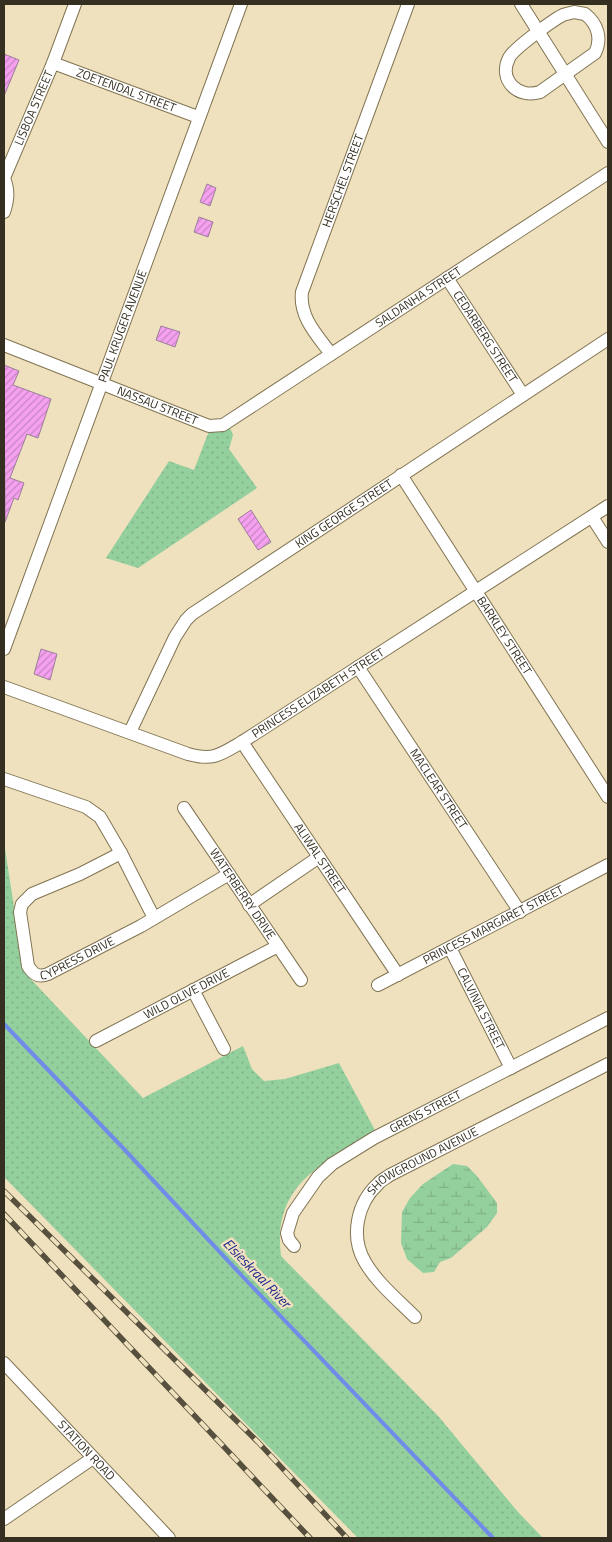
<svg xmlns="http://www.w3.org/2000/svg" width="612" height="1542" font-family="'Titillium Web',sans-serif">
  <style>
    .grass { fill: url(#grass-dots) }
    .wetland { fill: url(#wetland-marsh) }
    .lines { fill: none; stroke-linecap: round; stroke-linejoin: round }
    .stream { stroke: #708ce8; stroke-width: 4 }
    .building { fill: url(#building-hatch); stroke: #9c7f99 }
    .minor-casing { stroke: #817453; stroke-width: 14 }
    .minor { stroke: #fff; stroke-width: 12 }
    .rail-casing { stroke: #57503e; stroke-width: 5.5 }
    .rail { stroke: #efe1bd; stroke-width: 4; stroke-dasharray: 11; stroke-linecap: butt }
    .labels { text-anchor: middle; stroke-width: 5; stroke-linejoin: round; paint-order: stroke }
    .street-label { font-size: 12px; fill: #352f21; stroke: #efe1bd }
    .water-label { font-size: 14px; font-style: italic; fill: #1a258e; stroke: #efe1bd }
  </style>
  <defs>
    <pattern id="grass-dots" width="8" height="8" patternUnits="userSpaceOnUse" patternTransform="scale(1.25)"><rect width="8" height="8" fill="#94cf9e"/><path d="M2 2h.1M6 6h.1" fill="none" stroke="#80b288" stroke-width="1.8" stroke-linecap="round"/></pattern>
    <pattern id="wetland-marsh" width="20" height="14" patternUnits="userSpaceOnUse" patternTransform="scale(1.25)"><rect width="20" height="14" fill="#94cf9e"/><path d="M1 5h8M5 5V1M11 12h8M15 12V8" fill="none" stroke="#80b288"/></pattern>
    <pattern id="building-hatch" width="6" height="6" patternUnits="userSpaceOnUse" patternTransform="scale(1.25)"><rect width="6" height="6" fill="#f5a1f0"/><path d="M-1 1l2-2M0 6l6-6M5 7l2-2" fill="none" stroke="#c784c2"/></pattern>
  </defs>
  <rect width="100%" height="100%" fill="#efe1bd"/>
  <path class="grass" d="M 230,428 L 233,435 L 229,449 L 257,488 L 138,568 L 106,558 L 169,461 L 194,470 L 209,431 Z
    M 4,842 L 24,972 L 143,1098 L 243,1046 L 252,1069 L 264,1081 L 285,1079 L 339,1063 L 376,1132 C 324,1163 272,1183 281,1256 L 439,1417 L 518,1512 L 543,1538 L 358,1538 L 4,1177 Z"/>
  <path class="wetland" d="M 453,1164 L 467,1166 L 477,1176 L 497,1203 L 497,1213 L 487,1227 L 451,1258 L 440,1262 L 434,1272 L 423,1273 L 407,1259 L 401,1243 L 402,1212 L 410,1198 L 423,1184 Z"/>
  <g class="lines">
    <path class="stream" d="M 4,1024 L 123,1148 L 244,1278 L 493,1538"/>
  </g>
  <path class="building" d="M 4,54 L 19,60 L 4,96 Z
    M 207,184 L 216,188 L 210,206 L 200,202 Z
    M 199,217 L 213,222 L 208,237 L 194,232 Z
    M 161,326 L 180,332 L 175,347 L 156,340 Z
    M 4,365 L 19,371 L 13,385 L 51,399 L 38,438 L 27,434 L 10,478 L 24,483 L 18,500 L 14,498 L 5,522 Z
    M 251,510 L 271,542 L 258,550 L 238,519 Z
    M 41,649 L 57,654 L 50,680 L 34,674 Z"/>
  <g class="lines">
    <defs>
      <g id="minor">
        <path d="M 521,4 L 608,142"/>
        <path d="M 574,12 L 585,14 C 598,24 602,39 595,53 L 540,92 C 518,99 498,80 509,58 C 513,49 553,20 563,15 C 566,14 570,13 574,12 Z"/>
        <path id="s1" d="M 53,63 L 198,117"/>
        <path id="s2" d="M 4,212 C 8,200 9,191 4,178 L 53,63 L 75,4"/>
        <path id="s3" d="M 447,278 L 523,395"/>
        <path id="s4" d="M 4,345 L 209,426 L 223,425 L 608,173"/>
        <path id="s5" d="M 331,354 C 317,335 299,317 302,292 L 408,4"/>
        <path id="s6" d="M 401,475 L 608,797"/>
        <path d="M 592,517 L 608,542"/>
        <path id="s7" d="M 4,649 L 241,4"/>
        <path id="s8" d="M 358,667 L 520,912"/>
        <path id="s9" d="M 4,687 L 188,754 C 213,761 220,755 242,742 L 608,506"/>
        <path id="s10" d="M 130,732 L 175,637 L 186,620 L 192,614 L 608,339"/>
        <path id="s11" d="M 242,742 L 398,975"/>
        <path d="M 4,779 L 86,807 L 100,817 L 121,853 L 154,918"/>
        <path id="s12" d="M 184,808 L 301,980"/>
        <path id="s13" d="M 121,853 L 80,874 L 32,894 L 22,904 L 20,912 L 28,966 C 33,974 38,978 48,974 L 141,926 L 229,874"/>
        <path d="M 249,905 L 319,857"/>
        <path id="s14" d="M 450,948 L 511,1068"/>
        <path id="s15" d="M 378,985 L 608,865"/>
        <path d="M 193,990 L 224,1049"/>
        <path id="s16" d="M 96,1041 L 278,946"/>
        <path id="s17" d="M 294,1246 L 289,1240 L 287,1233 L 293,1213 L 318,1177 L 332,1164 L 374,1138 L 608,1018"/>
        <path id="s18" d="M 415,1317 C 398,1300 377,1283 365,1262 C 350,1237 357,1203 378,1184 C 381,1180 386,1178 390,1175 L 608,1064"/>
        <path id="s19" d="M 4,1363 L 169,1538"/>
        <path d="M 4,1519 L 93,1458"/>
      </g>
    </defs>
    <use href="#minor" class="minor-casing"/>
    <use href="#minor" class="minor"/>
    <defs>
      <path id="rail" d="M 4,1191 L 258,1442 L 347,1538
        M 4,1214 L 310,1538"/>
    </defs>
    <use href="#rail" class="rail-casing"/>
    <use href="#rail" class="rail"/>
  </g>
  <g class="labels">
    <g class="street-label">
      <text dy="4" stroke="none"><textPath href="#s1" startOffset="78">ZOETENDAL STREET</textPath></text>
      <text dy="4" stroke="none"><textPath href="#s2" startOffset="111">LISBOA STREET</textPath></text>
      <text dy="4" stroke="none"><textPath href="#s5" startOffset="189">HERSCHEL STREET</textPath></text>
      <text dy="4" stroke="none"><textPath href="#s4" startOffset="468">SALDANHA STREET</textPath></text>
      <text dy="4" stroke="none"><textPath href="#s7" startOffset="344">PAUL KRUGER AVENUE</textPath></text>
      <text dy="4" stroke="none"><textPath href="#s3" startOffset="70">CEDARBERG STREET</textPath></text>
      <text dy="4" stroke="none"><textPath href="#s4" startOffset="165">NASSAU STREET</textPath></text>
      <text dy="4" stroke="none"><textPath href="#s10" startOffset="316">KING GEORGE STREET</textPath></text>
      <text dy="4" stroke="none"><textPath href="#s6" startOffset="191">BARKLEY STREET</textPath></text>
      <text dy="4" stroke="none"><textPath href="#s9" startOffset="344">PRINCESS ELIZABETH STREET</textPath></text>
      <text dy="4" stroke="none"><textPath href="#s8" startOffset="146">MACLEAR STREET</textPath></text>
      <text dy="4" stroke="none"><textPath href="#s11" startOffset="140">ALIWAL STREET</textPath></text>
      <text dy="4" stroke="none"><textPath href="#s12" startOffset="104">WATERBERRY DRIVE</textPath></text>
      <text dy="4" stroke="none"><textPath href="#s15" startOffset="130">PRINCESS MARGARET STREET</textPath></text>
      <text dy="4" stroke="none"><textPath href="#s13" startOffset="232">CYPRESS DRIVE</textPath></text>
      <text dy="4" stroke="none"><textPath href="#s16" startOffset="102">WILD OLIVE DRIVE</textPath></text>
      <text dy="4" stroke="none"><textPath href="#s14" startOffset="68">CALVINIA STREET</textPath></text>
      <text dy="4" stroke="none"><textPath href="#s17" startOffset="206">GRENS STREET</textPath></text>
      <text dy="4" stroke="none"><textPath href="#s18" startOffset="210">SHOWGROUND AVENUE</textPath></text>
      <text dy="4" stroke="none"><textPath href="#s19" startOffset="120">STATION ROAD</textPath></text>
    </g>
    <g class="water-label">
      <text transform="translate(257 1273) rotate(46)" y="5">Elsieskraal River</text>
    </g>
  </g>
  <rect width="612" height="1542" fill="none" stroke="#352f21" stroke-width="10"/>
</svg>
